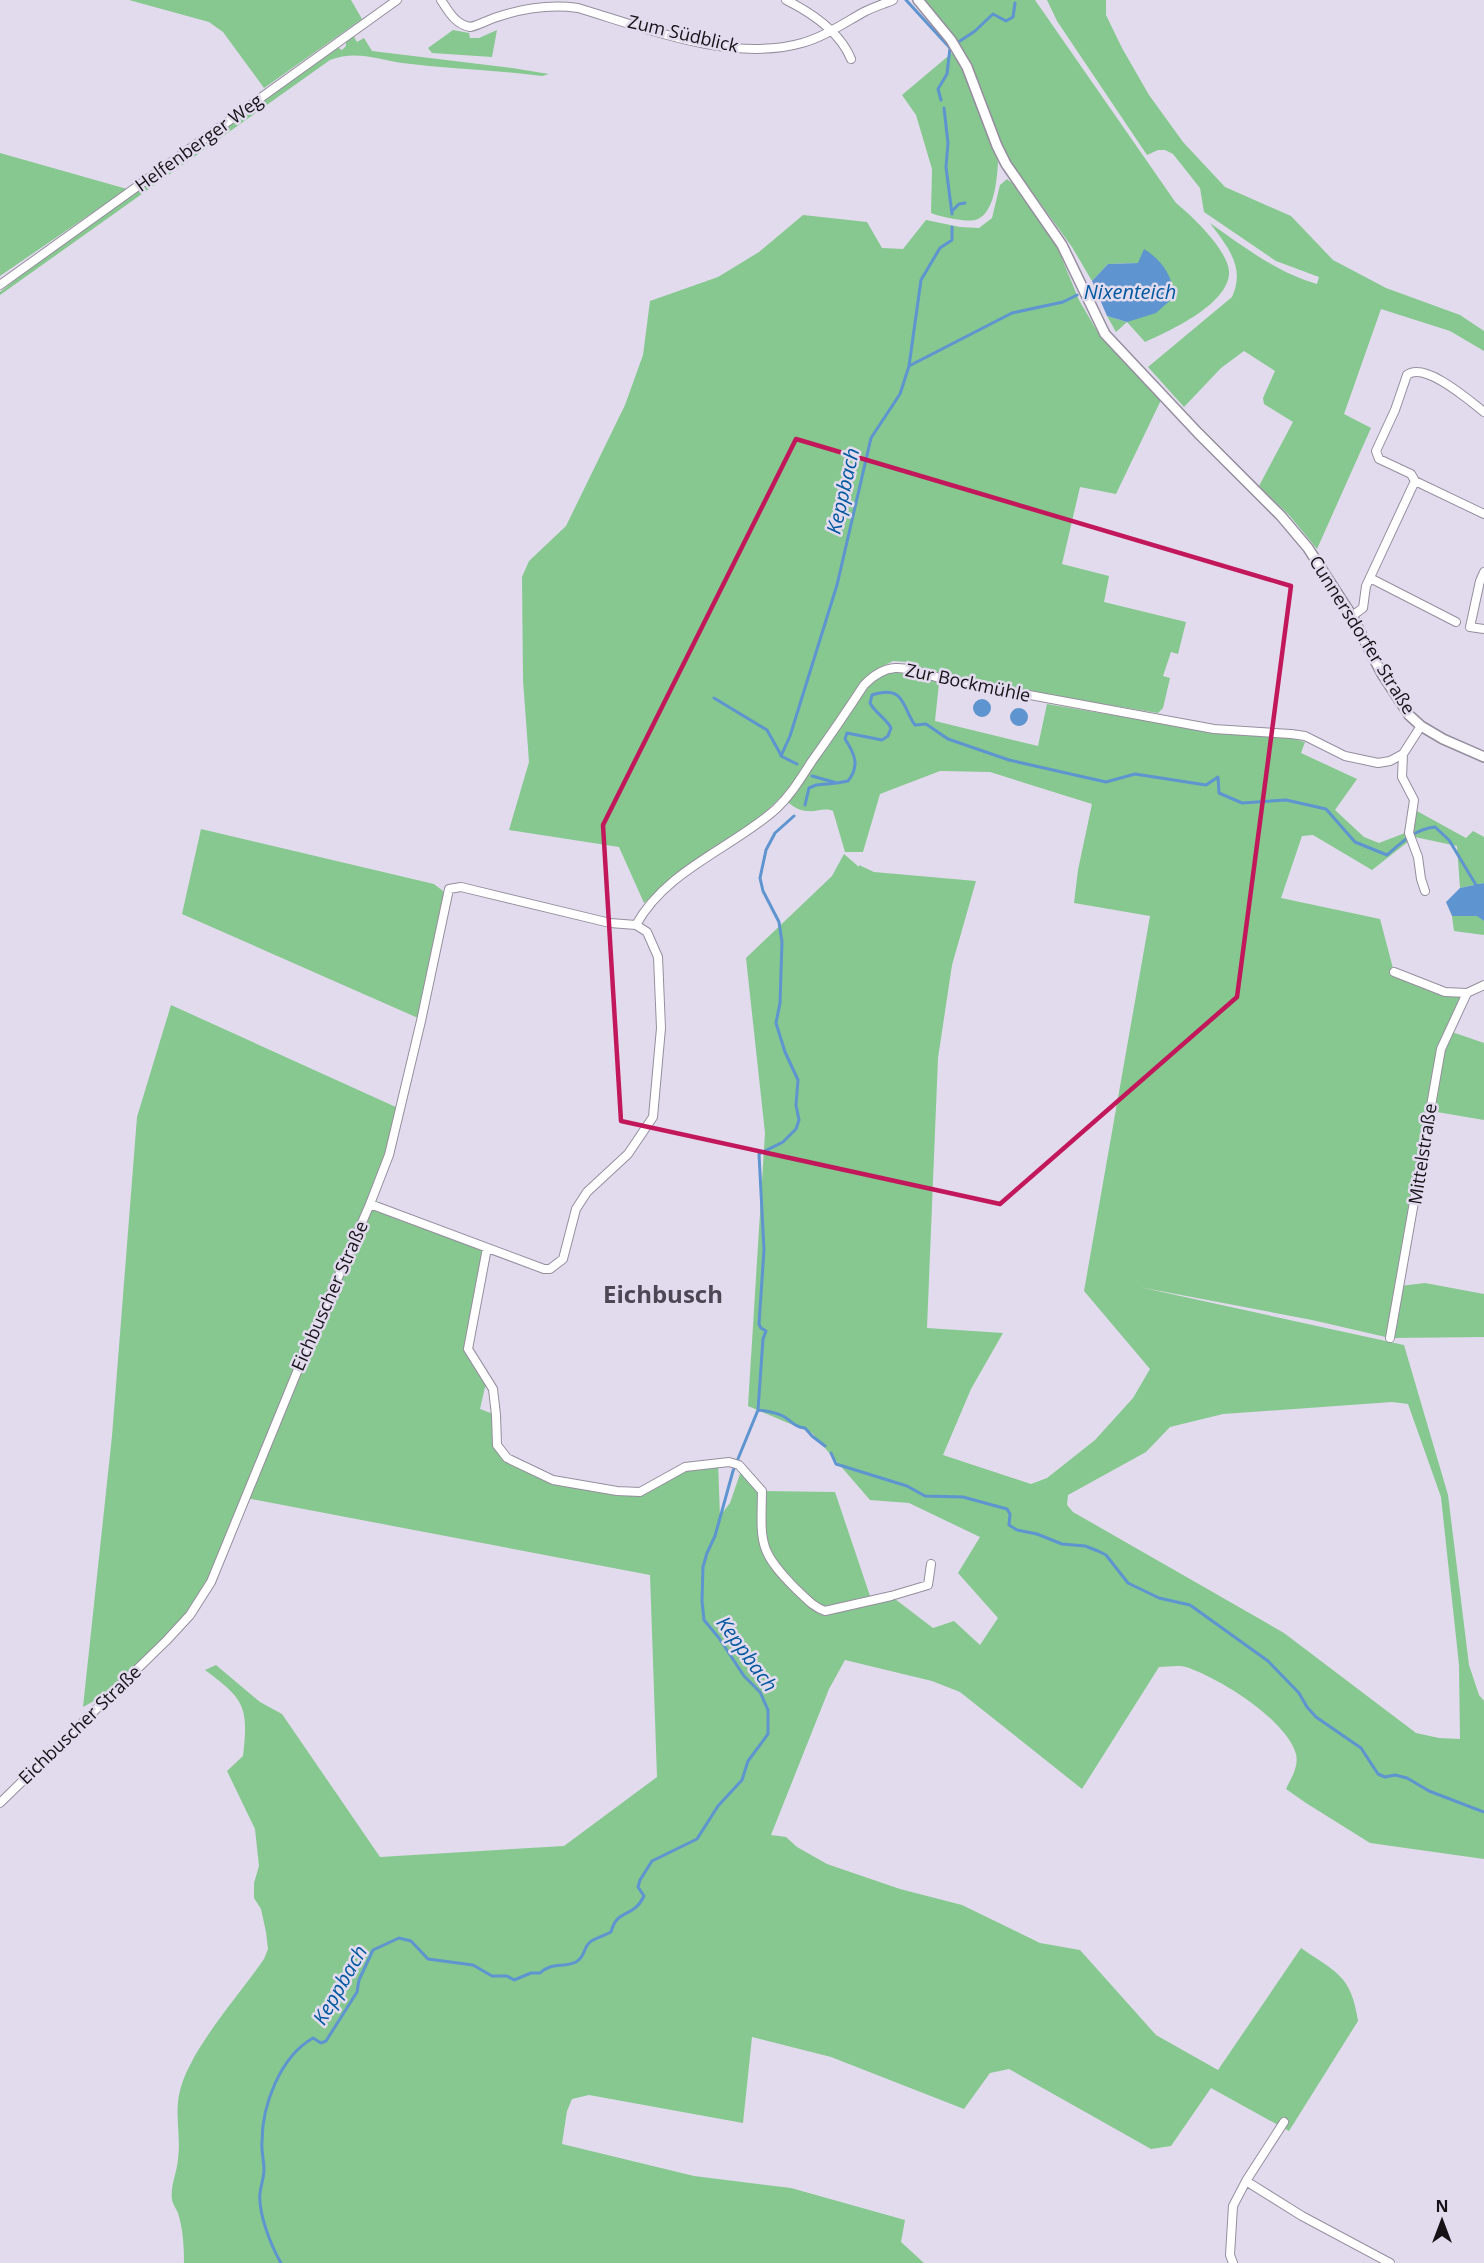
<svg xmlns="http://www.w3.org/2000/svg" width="1484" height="2263" font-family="'Open Sans',sans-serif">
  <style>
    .green { fill: #86c88f; fill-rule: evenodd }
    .water { fill: #5e94cf }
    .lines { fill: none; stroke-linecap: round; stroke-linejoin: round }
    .stream { stroke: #5e94cf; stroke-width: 3 }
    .minor-casing { stroke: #968e9f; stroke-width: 10 }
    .tertiary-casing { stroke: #968e9f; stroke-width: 12 }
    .minor { stroke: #fff; stroke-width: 8 }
    .tertiary { stroke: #fff; stroke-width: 9 }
    .marked { fill: none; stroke: #c2185b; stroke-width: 4.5; stroke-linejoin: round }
    .labels { text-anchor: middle; stroke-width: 5; stroke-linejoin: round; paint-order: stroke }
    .street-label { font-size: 18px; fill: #151218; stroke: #e2dbed }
    .water-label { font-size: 20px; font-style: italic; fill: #0058a0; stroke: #e2dbed }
    .district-label { font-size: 24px; font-weight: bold; fill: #4c4655; stroke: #e2dbed }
  </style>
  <rect width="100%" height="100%" fill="#e2dbed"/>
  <path class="green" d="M 129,0 L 351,0 L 362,19 L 264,88 L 223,32 L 209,22 Z
    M 923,0 L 1035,0 L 1176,203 C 1192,216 1227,249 1229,271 C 1231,303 1170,331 1145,342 L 1127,322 L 1116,332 L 1107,316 L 1127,322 L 1138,263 L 1108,264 L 1092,281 L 1072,247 L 1011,163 L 1001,144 L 983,93 L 967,58 L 950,30 Z
    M 1047,0 L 1106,0 L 1106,15 L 1122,48 L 1149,95 L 1183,142 L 1225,187 L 1291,216 L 1333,260 L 1386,288 L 1460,315 L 1484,331 L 1484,351 L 1450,331 L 1381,309 L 1344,414 L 1371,428 L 1317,549 L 1289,515 L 1259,486 L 1293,422 L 1264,404 L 1263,398 L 1275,371 L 1244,351 L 1221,368 L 1184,407 L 1148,367 L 1232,297 C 1246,267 1227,246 1210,223 C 1244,247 1276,272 1317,284 L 1319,277 L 1276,261 L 1204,212 L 1200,188 L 1173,154 L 1165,150 L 1158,150 L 1147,155 L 1057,21 Z
    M 453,30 L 469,33 L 470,38 L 479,38 L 497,30 L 492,57 L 432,53 L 428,48 Z
    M 353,35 L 357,42 L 364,38 L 372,51 L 512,68 L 549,74 L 542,76 C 496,70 449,69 402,63 C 377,59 355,50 330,60 L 0,295 L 0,292 L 20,276 L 337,47 L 342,50 L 346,46 L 346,40 Z
    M 953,52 L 964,72 L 998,162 C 997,178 995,211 978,219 C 971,222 962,220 954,219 C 946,217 938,216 931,213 L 932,169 L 916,115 L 902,95 Z
    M 0,153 L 127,189 L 0,276 Z
    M 1007,179 L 1012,183 L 1056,244 L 1079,300 L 1100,336 L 1161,400 L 1116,494 L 1080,487 L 1062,564 L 1109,576 L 1104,602 L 1186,622 L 1178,654 L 1171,652 L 1163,676 L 1170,678 L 1163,708 L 1158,713 L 955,680 L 907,662 L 893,661 L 877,669 L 902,672 L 939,683 L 935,721 L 1038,746 L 1047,704 L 1226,734 L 1290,738 L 1305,742 L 1301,753 L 1357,779 L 1335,810 L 1364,837 L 1379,843 L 1405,833 L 1409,841 L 1372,870 L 1313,835 L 1302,836 L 1281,898 L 1380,919 L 1394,972 L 1445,992 L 1467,993 L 1449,1031 L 1484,1043 L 1484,1120 L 1431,1111 L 1400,1286 L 1425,1283 L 1484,1294 L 1484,1337 L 1390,1338 L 1312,1320 L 1139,1287 L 1404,1345 L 1448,1495 L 1469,1665 L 1479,1695 L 1484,1701 L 1484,1859 L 1370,1843 L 1306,1803 L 1286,1789 C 1291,1778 1299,1767 1296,1754 C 1286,1719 1219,1678 1186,1667 C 1178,1665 1167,1667 1159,1667 L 1082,1789 L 960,1692 L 932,1681 L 845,1660 L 829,1689 L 771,1835 L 786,1837 L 797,1847 L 827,1864 L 900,1889 L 962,1905 L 1040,1943 L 1080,1950 L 1156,2035 L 1218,2070 L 1301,1948 C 1337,1973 1351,1975 1358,2021 L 1289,2131 L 1211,2088 L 1171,2146 L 1151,2149 L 1009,2069 L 990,2073 L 964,2109 L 831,2057 L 752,2037 L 743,2123 L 589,2095 L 572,2099 L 567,2111 L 562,2144 L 694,2176 L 791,2188 L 905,2220 L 901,2242 L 924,2263 L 184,2263 C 184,2246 183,2229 178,2213 C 176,2209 173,2204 172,2200 C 170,2186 177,2173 178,2159 C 181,2138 175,2117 179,2095 C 187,2052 239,1996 264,1959 L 268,1949 L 266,1932 L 261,1909 L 254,1898 L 254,1883 L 259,1866 L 255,1829 L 227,1771 L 243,1756 C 249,1706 244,1699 205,1670 L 216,1665 L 260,1702 L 282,1714 L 380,1857 L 564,1846 L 657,1777 L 650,1575 L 246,1498 L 211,1582 L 190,1615 L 118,1688 L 83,1707 L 112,1436 L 137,1117 L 171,1005 L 398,1108 L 385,1156 L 369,1198 L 487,1248 L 468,1349 L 493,1389 L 485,1387 L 480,1409 L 496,1415 L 497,1445 L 507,1458 L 553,1480 L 640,1492 L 685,1467 L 718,1462 L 720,1516 L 730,1503 L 742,1468 L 762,1491 L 835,1492 L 871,1599 L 891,1596 L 933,1628 L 954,1621 L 980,1645 L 998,1618 L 958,1573 L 980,1537 L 909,1503 L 870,1500 L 812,1433 L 748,1406 L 765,1133 L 746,958 L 832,876 L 844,854 L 859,867 L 859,865 L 874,872 L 976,881 L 952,965 L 938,1058 L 927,1328 L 1003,1333 L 971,1389 L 943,1455 L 1031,1484 L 1047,1478 L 1095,1440 L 1133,1398 L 1150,1369 L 1084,1291 L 1150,916 L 1074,903 L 1078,870 L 1092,804 L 990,772 L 940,771 L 880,794 L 863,852 L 845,852 L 833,811 C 825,807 817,812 808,811 C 797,811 789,803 781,797 L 758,819 L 712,848 L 644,903 L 619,847 L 509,830 L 529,762 L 523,680 L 522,577 L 529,561 L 566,526 L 625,405 L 643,355 L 650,301 L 718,277 L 759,252 L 803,215 L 867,222 L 882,248 L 903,249 L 926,220 L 960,227 L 979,228 L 992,218 L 1000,185 ZM 1392,1402 L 1408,1404 L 1441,1497 L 1459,1665 L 1460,1739 L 1439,1738 L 1416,1733 L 1284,1633 L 1073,1512 L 1067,1505 L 1068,1495 L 1146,1452 L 1170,1427 L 1223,1414 Z
    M 1415,810 L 1466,838 L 1473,831 L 1484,837 L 1484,883 L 1460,888 L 1457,846 L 1415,837 L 1412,830 Z
    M 201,829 L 434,884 L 443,891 L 443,902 L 418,1018 L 182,914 Z
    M 1452,916 L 1478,916 L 1484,921 L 1484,935 L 1454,931 Z"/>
  <path class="water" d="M 1144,249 C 1161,259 1175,278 1173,298 L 1156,313 L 1127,322 L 1107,316 L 1092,281 L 1108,264 L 1138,263 Z
    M973 708a9 9 0 1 1 18 0a9 9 0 1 1-18 0Z
    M1010 717a9 9 0 1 1 18 0a9 9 0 1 1-18 0Z
    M 1484,883 L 1484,921 L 1477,916 L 1452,916 L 1446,902 L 1460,888 Z"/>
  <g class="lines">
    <path class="stream" d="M 906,0 L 950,48 L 947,74 L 938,89 L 941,100
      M 960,41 L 975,31 L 993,14 L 1006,21 L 1013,17 L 1015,3
      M 944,108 L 948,143 L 946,167 L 952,214
      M 952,211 L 959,204 L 965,203
      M 909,366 L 1012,313 L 1063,302 L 1077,295
      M 714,698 L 767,730 L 781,755
      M 797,764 L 781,756 L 790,736 L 837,585 L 871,438 L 900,394 L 909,366 L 921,280 L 940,248 L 952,240 L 952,227
      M 837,783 L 848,781 C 860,766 855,754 845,739 L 847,733 L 882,740 L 888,736 L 891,728 C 886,718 876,714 870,703 L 872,695 C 905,684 902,707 915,725 L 926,724 L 948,739 L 1009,760 L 1106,782 L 1135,774 L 1206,785 L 1218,777 L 1219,793 L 1242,803 L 1286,800 L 1326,809 L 1355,842 L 1387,855 C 1402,842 1415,829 1435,827 L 1449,840 L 1476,885 L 1484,888
      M 805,805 L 809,788 L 816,785 L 837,783 L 812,776
      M 758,1410 C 766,1411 775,1412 783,1416 C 792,1421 794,1427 805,1428 L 812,1436 L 825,1446
      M 831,1453 L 836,1464 L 907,1486 L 925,1496 L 963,1497 L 1007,1509 L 1010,1514 L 1009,1525 L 1017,1530 L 1037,1534 L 1062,1544 L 1085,1546 L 1098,1551 L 1106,1555 L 1128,1583 L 1159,1598 L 1190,1605 L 1268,1661 L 1299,1693 L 1307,1707 L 1316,1717 L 1361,1748 L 1378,1774 L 1385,1777 L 1395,1775 L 1407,1778 L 1429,1791 L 1484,1812
      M 281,2263 C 271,2246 258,2213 260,2193 C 261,2185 264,2177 264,2170 C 264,2160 261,2151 262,2142 C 262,2105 280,2057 313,2038 L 321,2043 L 326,2041 L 357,1992 L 359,1980 L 373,1950 L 399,1938 L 411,1941 L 428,1959 L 473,1965 L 492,1976 L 507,1976 L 514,1980 L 531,1973 L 540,1973 C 551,1962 563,1968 576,1962 C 585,1957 583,1949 589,1943 C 594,1938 604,1936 611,1932 C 617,1908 633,1919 644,1896 L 638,1887 L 640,1880 L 652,1861 L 697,1839 L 718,1806 L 742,1780 L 748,1761 L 768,1734 L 768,1710 L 760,1692 L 744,1676 L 719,1638 L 704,1620 L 702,1601 L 703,1567 L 707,1553 L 715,1536 L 733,1471 L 758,1410 L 763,1339 L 766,1331 L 761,1328 L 759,1324 L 764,1250 L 759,1154 L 783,1142 L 796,1129 L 799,1120 L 796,1105 L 798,1080 L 785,1052 L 776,1023 L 780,1003 L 782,942 L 779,922 L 763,891 L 760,878 L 766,850 L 775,833 L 794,816"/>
    <defs>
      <path id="minor" d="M 441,0 C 449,12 455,24 470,27 C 480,25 487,20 497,17 C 524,8 549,4 578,8 C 645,28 731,63 802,43 C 824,37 844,23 864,12 C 873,7 884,4 893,0
        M 786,0 C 812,13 840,32 851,59
        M 0,285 L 397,0
        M 1415,481 L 1484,514
        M 1484,572 L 1480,581 L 1470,627 L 1484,629
        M 1370,578 L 1456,622
        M 1352,616 L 1363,608 L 1366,586 L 1415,481 L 1411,474 L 1379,459 L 1376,451 L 1395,410 L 1407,375 C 1425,361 1470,401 1484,412
        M 1403,754 L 1402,777 L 1414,800 L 1409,833 L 1418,857 L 1421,879 L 1425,891
        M 636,925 C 666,870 732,848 776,809 C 791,795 801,778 812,761 C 830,736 847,711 864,685 C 891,657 910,670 943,679 L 1214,729 L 1291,734 L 1305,736 L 1345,756 L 1378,763 L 1390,761 L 1403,754 L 1421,726
        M 1394,972 L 1445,992 L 1467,993
        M 487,1248 L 468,1349 L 493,1389 L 496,1415 L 497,1445 L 507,1458 L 553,1480 L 617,1491 L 640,1492 L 685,1467 L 729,1462 L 739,1465 L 762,1491 C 761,1543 758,1551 796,1589 C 806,1598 813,1607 825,1611 L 891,1596 L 928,1585 L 931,1564
        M 1390,1338 L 1441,1049 L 1467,993 L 1484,985
        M 0,1803 L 167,1640 L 190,1615 L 211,1582 L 299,1367 L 370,1204 L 389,1155 L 421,1021 L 449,889 L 461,887 L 610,923 L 636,925 L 647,932 L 658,957 L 661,1028 L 653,1117 L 628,1154 L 587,1192 L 576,1209 L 563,1259 L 550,1269 L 544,1269 L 370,1204
        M 1246,2181 L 1302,2216 L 1390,2263
        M 1233,2263 L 1230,2255 L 1233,2206 L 1246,2181 L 1284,2122"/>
      <path id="tertiary" d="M 918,0 L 951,40 L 967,67 L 997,146 L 1006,164 L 1062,245 L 1105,334 L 1198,433 L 1281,516 L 1308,548 L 1352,616 L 1382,674 L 1409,715 L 1421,726 L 1443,739 L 1484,757"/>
    </defs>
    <use href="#minor" class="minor-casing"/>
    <use href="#tertiary" class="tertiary-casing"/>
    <use href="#minor" class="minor"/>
    <use href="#tertiary" class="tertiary"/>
  </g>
  <path class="marked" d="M 796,439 L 1291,586 L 1237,997 L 1000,1204 L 621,1121 L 603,825 Z"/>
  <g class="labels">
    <g class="street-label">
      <text transform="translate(683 34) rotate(13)" y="6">Zum Südblick</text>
      <text transform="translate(199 143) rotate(-36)" y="6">Helfenberger Weg</text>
      <text transform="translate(1362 635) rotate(58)" y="6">Cunnersdorfer Straße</text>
      <text transform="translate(968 683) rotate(12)" y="6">Zur Bockmühle</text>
      <text transform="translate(1423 1154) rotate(-81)" y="6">Mittelstraße</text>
      <text transform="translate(330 1296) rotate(-66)" y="6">Eichbuscher Straße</text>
      <text transform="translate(80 1725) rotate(-44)" y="6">Eichbuscher Straße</text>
    </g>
    <g class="water-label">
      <text x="1130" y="299">Nixenteich</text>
      <text transform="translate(843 491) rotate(-77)" y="7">Keppbach</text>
      <text transform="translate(747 1654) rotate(54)" y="7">Keppbach</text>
      <text transform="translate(340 1985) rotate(-60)" y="7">Keppbach</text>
    </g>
    <g class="district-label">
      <text x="663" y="1303">Eichbusch</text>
    </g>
  </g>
  <g transform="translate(1442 2221)" stroke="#e2dbed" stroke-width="4.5" paint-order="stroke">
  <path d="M0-4.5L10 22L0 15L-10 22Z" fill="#151218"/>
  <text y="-9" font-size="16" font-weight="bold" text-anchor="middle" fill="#151218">N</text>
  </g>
</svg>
